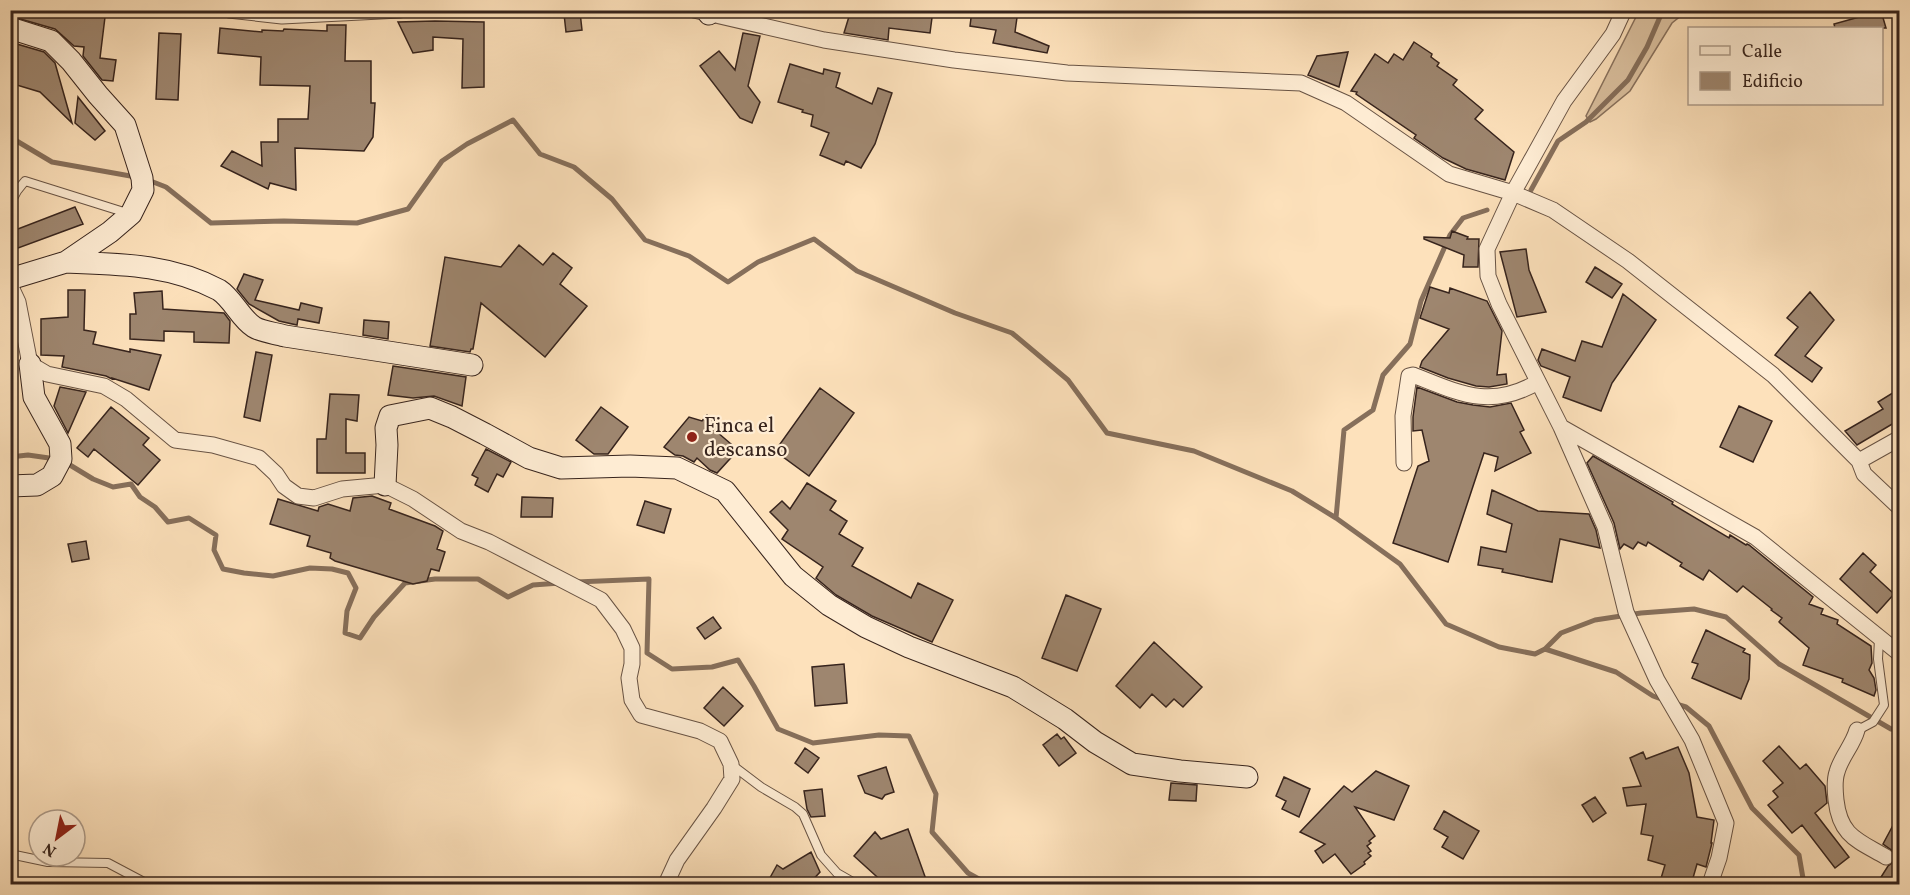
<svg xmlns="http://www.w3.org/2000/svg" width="1910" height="895" font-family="Vollkorn,serif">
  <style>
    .green { fill: #dbc1a0; stroke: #89725e; stroke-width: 1.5 }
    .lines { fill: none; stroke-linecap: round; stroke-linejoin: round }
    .stream { stroke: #866f5b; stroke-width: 5 }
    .building { fill: #9e866f; stroke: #37241d; stroke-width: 1.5 }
    .lane-casing { stroke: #685344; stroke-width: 10 }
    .street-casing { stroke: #685344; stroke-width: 17 }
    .secondary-casing { stroke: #37241d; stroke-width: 23 }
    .lane { stroke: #feecd3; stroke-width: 8 }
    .street { stroke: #feecd3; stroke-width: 15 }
    .secondary { stroke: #feecd3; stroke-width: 21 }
    .poi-dot { fill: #8f2418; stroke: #feecd3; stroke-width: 2 }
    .labels { text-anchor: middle; stroke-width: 4.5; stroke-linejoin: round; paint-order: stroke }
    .poi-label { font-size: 21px; fill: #37241d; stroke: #feecd3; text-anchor: start }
  </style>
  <rect width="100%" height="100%" fill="#fde1bb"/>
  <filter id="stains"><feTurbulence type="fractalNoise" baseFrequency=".00333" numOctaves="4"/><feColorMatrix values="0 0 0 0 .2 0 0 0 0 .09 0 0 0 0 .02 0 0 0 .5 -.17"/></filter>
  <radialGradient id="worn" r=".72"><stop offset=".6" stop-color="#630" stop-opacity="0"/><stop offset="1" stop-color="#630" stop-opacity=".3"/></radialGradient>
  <path class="green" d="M 1639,11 L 1687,11 L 1672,23 L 1630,91 L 1596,119 L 1590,122 L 1586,116 Z"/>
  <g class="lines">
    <path class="stream" d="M 10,137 L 52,162 L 136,177
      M 148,180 L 166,187 L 211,223 L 284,221 L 357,223 L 408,209 L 442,161 L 467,144 L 513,120 L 540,154 L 574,167 L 612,199 L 645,240 L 689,256 L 728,282 L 758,262 L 814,239 L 857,271 L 955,313 L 1012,333 L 1068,380 L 1107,433 L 1194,451 L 1292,491 L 1336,518 L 1400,564 L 1446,624 L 1499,647 L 1535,654 L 1545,649 L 1561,633 L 1595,620 L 1641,613 L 1694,609 L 1726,617 L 1779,664 L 1891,729 L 1900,730
      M 1531,190 L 1558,141 L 1586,122 L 1628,80 L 1647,47 L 1663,10
      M 10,457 L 28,455 L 56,459
      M 65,462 L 93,479 L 113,487 L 131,484 L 140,497 L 155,507 L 168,522 L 189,518 L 216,535 L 214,550 L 223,569 L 244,573 L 273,576 L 310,568 L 332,569 L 348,573 L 356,588 L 347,611 L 345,633 L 360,638 L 374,617 L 405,583 L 435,579 L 478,579 L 508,597 L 533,585 L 560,583
      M 1336,518 L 1344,430 L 1373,410 L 1383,375 L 1410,344 L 1421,301 L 1450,235 L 1463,218 L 1487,210
      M 576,582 L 649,579 L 647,653 L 672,669 L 712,667 L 738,660 L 754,686 L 778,729 L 813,743 L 879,735 L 909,736 L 936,794 L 932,832 L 968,873 L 988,884
      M 1545,649 L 1616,672 L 1653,696 L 1664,700
      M 1676,704 L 1686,707 L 1709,726 L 1752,808 L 1799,855 L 1804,884"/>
  </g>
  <path class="building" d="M 10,10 L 88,10 L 87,15 L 105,17 L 100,58 L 116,60 L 113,81 L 102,80 L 83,56 L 84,47 L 74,46 L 55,29 L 10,16 Z
    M 851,10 L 933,10 L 930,33 L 889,28 L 888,40 L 844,33 Z
    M 972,10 L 1018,10 L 1015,32 L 1049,46 L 1047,53 L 993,43 L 996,30 L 970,26 Z
    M 1881,11 L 1886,28 L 1835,28 L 1834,24 Z
    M 580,12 L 582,30 L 566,32 L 564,14 Z
    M 435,21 L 484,22 L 484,87 L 462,88 L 463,39 L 433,37 L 433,50 L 413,53 L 398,22 Z
    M 327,25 L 346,25 L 345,61 L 371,61 L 371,103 L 375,103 L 373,137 L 364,151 L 295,148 L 296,190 L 270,183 L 268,189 L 221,166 L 232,151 L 262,166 L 261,142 L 278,142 L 278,119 L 308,119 L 310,86 L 260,85 L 261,57 L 218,53 L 220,28 L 262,32 L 262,30 L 283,31 L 284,29 L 327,31 Z
    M 159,33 L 181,34 L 178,100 L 156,99 Z
    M 743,33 L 760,36 L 748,86 L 760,102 L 752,123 L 740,118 L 700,66 L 719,51 L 735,70 Z
    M 10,42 L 44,52 L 55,63 L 72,123 L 40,92 L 10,83 Z
    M 1414,42 L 1432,54 L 1431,57 L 1439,63 L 1437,66 L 1457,80 L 1453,85 L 1483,110 L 1475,119 L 1514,152 L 1505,180 L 1466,169 L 1443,158 L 1414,138 L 1416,135 L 1356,94 L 1357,92 L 1351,91 L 1375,54 L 1388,63 L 1394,54 L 1403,60 Z
    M 1348,52 L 1339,87 L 1308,75 L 1317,56 Z
    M 790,64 L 823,74 L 824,69 L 840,73 L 836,87 L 872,104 L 878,88 L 892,93 L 875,144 L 861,168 L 846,161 L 844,165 L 820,155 L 829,133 L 811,126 L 813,115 L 802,112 L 803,110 L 778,102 Z
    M 78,97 L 105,131 L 95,140 L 75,123 Z
    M 75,207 L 83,224 L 10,251 L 10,232 Z
    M 1452,231 L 1468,237 L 1467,239 L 1479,239 L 1478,267 L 1463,267 L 1464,255 L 1424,239 L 1424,237 L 1450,238 Z
    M 519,245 L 543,265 L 553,253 L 572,268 L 560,284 L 587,306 L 545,357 L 481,303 L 473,349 L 471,349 L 470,352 L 430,346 L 445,257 L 501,267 Z
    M 1526,249 L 1529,270 L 1546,312 L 1517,317 L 1500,252 Z
    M 1595,267 L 1622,284 L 1612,298 L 1586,282 Z
    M 244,274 L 263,280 L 255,300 L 299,310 L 301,303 L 322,308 L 319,323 L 298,319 L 297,325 L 279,321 L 249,304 L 237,289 Z
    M 1430,287 L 1449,293 L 1450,288 L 1487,301 L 1502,331 L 1497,375 L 1506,374 L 1507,384 L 1489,387 L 1476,386 L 1448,378 L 1420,367 L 1422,361 L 1449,329 L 1420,318 Z
    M 68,290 L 85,290 L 84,330 L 96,332 L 93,344 L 130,352 L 130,349 L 161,355 L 149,390 L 112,378 L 112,379 L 106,376 L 62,367 L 64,356 L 41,355 L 41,319 L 68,317 Z
    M 162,291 L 163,309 L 224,313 L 230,321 L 229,343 L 194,342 L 194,332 L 164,331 L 164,341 L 130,339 L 130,314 L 136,314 L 134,293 Z
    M 1810,292 L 1834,320 L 1805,356 L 1822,368 L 1812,382 L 1775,355 L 1798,327 L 1787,318 Z
    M 1623,294 L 1656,320 L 1612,383 L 1601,411 L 1563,397 L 1570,377 L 1541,366 L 1538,360 L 1542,349 L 1575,361 L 1582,341 L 1602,347 Z
    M 364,320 L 389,322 L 388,339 L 363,335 Z
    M 256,352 L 272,355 L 260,421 L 244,417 Z
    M 393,366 L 466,377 L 462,406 L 434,396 L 413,398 L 388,395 Z
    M 60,387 L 86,392 L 68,433 L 54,406 Z
    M 1417,387 L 1457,402 L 1473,405 L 1490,407 L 1511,403 L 1524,430 L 1520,432 L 1531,453 L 1495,471 L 1498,457 L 1484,453 L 1448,562 L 1393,543 L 1418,466 L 1429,461 L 1422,430 L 1413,431 L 1413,417 Z
    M 820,388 L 854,413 L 809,476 L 775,451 Z
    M 1899,389 L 1899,420 L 1857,445 L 1845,431 L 1883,409 L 1878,402 Z
    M 330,394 L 359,395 L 357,421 L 346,419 L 346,453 L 365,453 L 365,473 L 317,473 L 317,439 L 326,439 Z
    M 1739,406 L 1772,421 L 1753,462 L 1720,447 Z
    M 111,407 L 149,438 L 143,445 L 160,460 L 138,485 L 94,449 L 88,457 L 77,448 Z
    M 601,407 L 628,427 L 608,454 L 594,454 L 576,440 Z
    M 707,415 L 721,427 L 717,432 L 738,450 L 717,473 L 710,470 L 697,458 L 694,462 L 683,456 L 675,455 L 664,447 L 689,417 L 702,421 Z
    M 486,449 L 511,462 L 503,477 L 497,474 L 488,492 L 475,485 L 478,478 L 472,475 Z
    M 1593,456 L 1673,502 L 1672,504 L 1729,538 L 1730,535 L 1746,545 L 1747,544 L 1749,545 L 1813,597 L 1809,604 L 1823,609 L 1821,614 L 1838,620 L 1837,624 L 1871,646 L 1872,663 L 1869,670 L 1874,678 L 1876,690 L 1874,696 L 1842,682 L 1843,679 L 1803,665 L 1809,648 L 1779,622 L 1782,618 L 1771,610 L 1772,609 L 1743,586 L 1737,592 L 1709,570 L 1703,580 L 1680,566 L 1682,563 L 1648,542 L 1646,546 L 1638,542 L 1633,549 L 1624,544 L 1620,549 L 1614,523 L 1587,463 Z
    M 807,483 L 836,501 L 830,510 L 847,521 L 839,534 L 863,548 L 852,566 L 911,598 L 918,583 L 953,600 L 932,642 L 872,616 L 836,595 L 816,578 L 823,567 L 782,539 L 788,530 L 770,512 L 782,501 L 790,509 Z
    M 1492,490 L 1538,511 L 1589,514 L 1596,530 L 1600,548 L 1560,539 L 1552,582 L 1502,572 L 1503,569 L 1478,565 L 1481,547 L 1506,552 L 1512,524 L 1487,514 Z
    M 372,496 L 391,503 L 389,509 L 435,526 L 443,531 L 437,549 L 445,552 L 439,571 L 431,569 L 427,581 L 413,584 L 335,561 L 330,558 L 331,553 L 307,546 L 310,536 L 270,524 L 278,499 L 318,511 L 319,507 L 328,504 L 350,511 L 353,498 Z
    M 522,497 L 553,498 L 552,517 L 521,517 Z
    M 645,501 L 671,509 L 664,533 L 637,525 Z
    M 86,541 L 89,559 L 72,562 L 68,544 Z
    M 1863,553 L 1876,565 L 1870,572 L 1894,594 L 1877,613 L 1840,579 Z
    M 1066,595 L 1101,609 L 1077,671 L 1042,658 Z
    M 713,617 L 721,628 L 705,639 L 697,628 Z
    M 1706,630 L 1745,649 L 1743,652 L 1750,655 L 1749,679 L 1741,699 L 1692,678 L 1698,664 L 1692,662 Z
    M 1154,642 L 1202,687 L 1183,707 L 1174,699 L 1166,707 L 1152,694 L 1140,708 L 1116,686 Z
    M 844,664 L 847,703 L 815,706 L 812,667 Z
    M 723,687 L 743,706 L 724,726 L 704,708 Z
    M 1057,734 L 1061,739 L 1064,737 L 1076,753 L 1059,766 L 1043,745 Z
    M 1779,746 L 1800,769 L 1806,764 L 1825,786 L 1827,803 L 1815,813 L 1849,857 L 1835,868 L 1802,825 L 1792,833 L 1768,805 L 1778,797 L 1773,791 L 1783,783 L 1763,761 Z
    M 1678,747 L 1689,773 L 1697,817 L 1714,820 L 1711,843 L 1712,843 L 1706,867 L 1697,864 L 1691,885 L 1659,885 L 1665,865 L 1648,860 L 1653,836 L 1641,834 L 1646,804 L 1627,806 L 1623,788 L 1641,786 L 1630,758 L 1643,752 L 1646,759 Z
    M 805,748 L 819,758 L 808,773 L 795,763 Z
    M 886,767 L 894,792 L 885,795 L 882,799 L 865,793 L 858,776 Z
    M 1376,771 L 1409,786 L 1394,820 L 1355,807 L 1375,836 L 1369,841 L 1371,843 L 1367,846 L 1371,851 L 1368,853 L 1371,856 L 1364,862 L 1365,864 L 1351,874 L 1335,854 L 1323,863 L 1315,851 L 1325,844 L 1300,832 L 1344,786 L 1352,792 Z
    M 1284,777 L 1310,789 L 1299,817 L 1282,809 L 1286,801 L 1276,796 Z
    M 1171,783 L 1197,785 L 1196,801 L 1169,800 Z
    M 822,789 L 825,816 L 811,817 L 807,809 L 804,791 Z
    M 1595,797 L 1606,813 L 1593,822 L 1582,805 Z
    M 1444,811 L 1479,831 L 1463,859 L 1442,847 L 1448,837 L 1434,829 Z
    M 1899,814 L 1899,885 L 1876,885 L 1888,866 L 1895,861 L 1894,852 L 1883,844 Z
    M 908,829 L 928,885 L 886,885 L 854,856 L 875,832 L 881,839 Z
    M 811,852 L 820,872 L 808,885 L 766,885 L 777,865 L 783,869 Z"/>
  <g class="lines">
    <defs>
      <path id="lane" d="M 10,204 L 17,191 L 25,181 L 127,213
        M 1856,731 L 1873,722 L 1884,705 L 1878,659 L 1879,639
        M 732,765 L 761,787 L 795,807 L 803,814 L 821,855 L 837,873 L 851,881
        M 10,854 L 48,862 L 108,863 L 142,881 L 145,884"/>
      <path id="street" d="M 229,10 L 282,16 L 400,10
        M 694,10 L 824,40 L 954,60 L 1067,73 L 1301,83 L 1346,103 L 1449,174 L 1513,193 L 1553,210 L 1628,261 L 1773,375 L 1859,461 L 1864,474 L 1900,508
        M 1624,10 L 1613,34 L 1564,101 L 1513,193 L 1487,249 L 1488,276 L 1499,304 L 1561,427 L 1605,527 L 1626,612 L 1657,680 L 1692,740 L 1726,823 L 1719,858 L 1710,884
        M 10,285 L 18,302 L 30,364 L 47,374 L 104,386 L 126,399 L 175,440 L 213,445 L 259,458 L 276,474 L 284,486 L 298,496 L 314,498 L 342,489 L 385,485 L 413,499 L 461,531 L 489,542 L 601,600 L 623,629 L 632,648 L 632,664 L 629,678 L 632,700 L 641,715 L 700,731 L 720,741 L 731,764 L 732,779 L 714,808 L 677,860 L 666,884
        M 1561,427 L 1755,537 L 1900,654
        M 1859,461 L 1900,438
        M 1404,463 L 1403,416 L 1409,376 L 1413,375 C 1459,393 1490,410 1538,382
        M 1857,730 C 1853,745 1841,757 1837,772 C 1834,781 1835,791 1836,800 C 1840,836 1857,840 1886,857"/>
      <path id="secondary" d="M 709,14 L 710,10
        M 10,28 L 51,41 L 71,61 L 98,95 L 125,125 L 142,178 L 143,190 L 131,214 L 110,232 L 66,262 L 10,279
        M 66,262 C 119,264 171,264 219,290 C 233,299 240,318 254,327 C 262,332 275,333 285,336 L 472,365
        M 385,485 L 387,445 L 386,428 L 390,416 L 430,408 L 452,417 L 485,434 L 529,458 L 561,468 L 630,466 L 677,468 L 725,491 L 793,576 L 829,605 L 866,627 L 909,647 L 1013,687 L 1065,719 L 1095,742 L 1132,764 L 1180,771 L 1247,777
        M 10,486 L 37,485 L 52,476 L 61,459 L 60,444 L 34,397 L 30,364"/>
    </defs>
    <use href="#lane" class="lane-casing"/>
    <use href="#street" class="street-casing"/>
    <use href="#secondary" class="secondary-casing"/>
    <use href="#lane" class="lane"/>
    <use href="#street" class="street"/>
    <use href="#secondary" class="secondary"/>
  </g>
  <circle class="poi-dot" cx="692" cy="437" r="6"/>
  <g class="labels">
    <g class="poi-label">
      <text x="704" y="432">Finca el<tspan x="704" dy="24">descanso</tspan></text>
    </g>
  </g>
  <rect width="1910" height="895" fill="none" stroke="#fde1bb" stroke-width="36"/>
  <rect x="12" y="12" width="1886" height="871" fill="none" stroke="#37241d" stroke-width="3"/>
  <rect x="18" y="18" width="1874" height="859" fill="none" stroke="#37241d" stroke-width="1.5"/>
  <rect x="1688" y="27" width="195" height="78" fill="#feecd3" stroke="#ae9c8a" stroke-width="1.5"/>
  <rect x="1700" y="46" width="30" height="9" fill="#feecd3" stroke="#ae9c8a" stroke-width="1.5"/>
  <text x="1742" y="57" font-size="18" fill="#37241d">Calle</text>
  <rect x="1700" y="72" width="30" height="18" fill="#9e866f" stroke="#ae9c8a" stroke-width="1.5"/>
  <text x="1742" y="87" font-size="18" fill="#37241d">Edificio</text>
  <g transform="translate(57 838) rotate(212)"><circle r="28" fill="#feecd3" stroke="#ae9c8a" stroke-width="1.5"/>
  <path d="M0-4.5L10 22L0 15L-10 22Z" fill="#8f2418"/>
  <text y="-9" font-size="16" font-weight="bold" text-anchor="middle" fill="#37241d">N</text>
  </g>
  <rect width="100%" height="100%" filter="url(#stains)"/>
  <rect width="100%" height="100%" fill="url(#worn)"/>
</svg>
